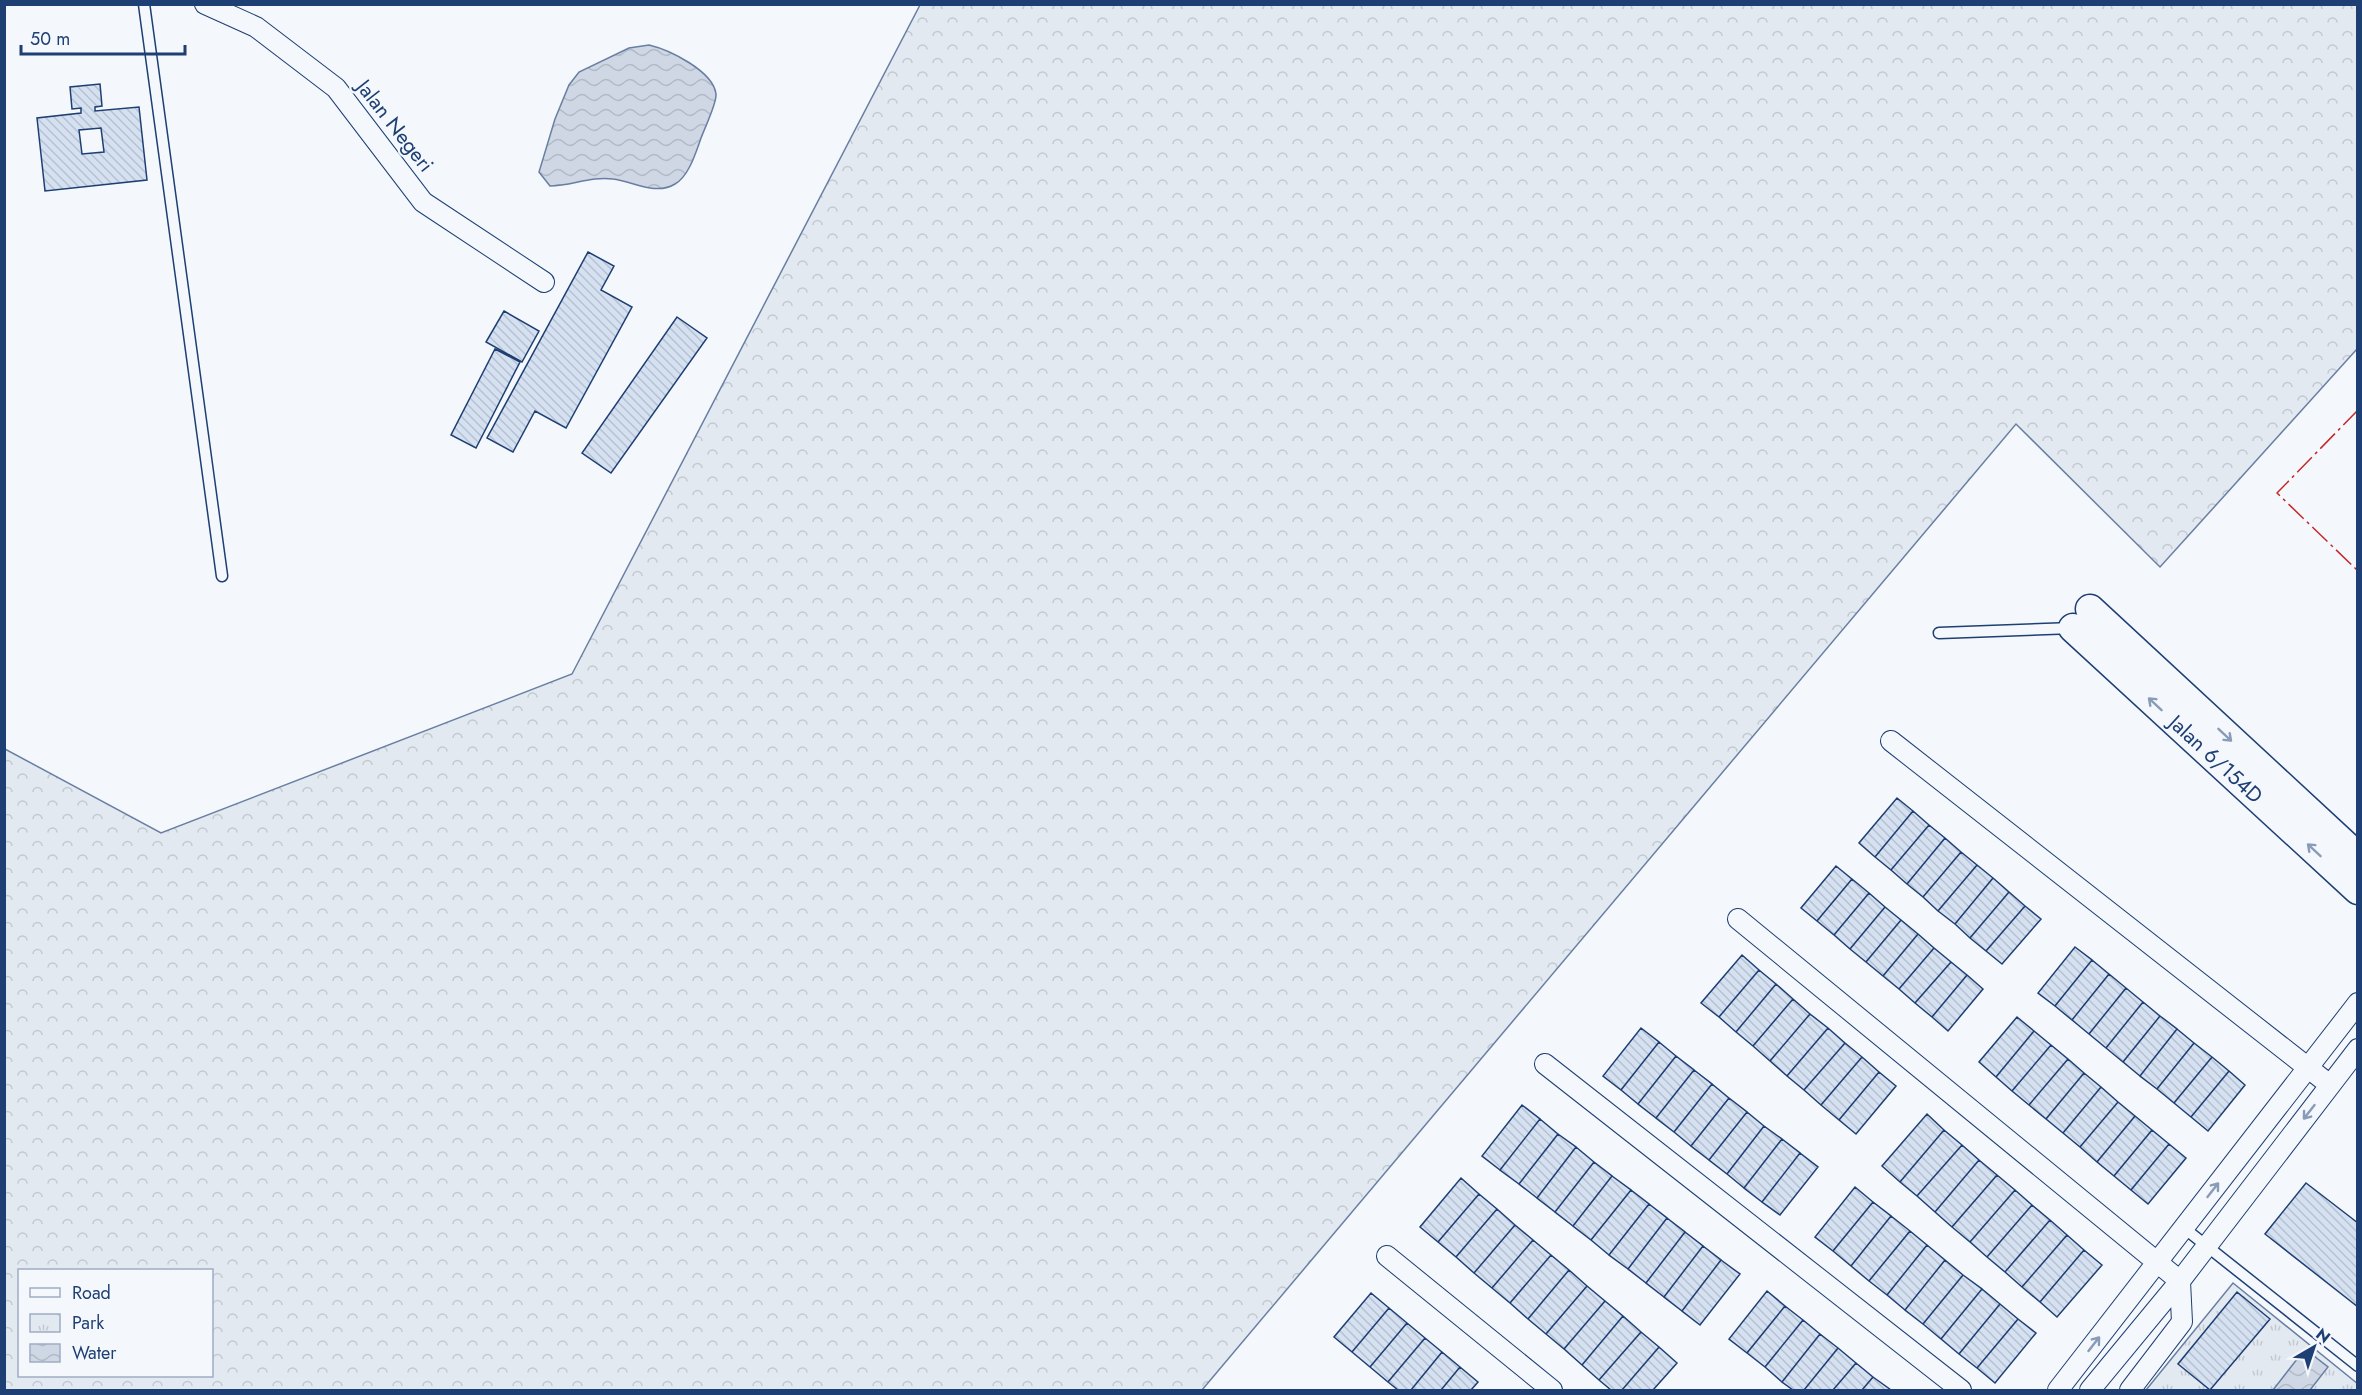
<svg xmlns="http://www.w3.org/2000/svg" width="2362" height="1395" font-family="Jost,sans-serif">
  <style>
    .forest { fill: url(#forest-crowns); stroke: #687fa3; stroke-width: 1.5; fill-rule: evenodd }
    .park { fill: url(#park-tufts); stroke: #687fa3; stroke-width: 1.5 }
    .water { fill: url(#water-waves); stroke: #687fa3; stroke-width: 1.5 }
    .building { fill: url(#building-back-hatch); stroke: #1d3f73; stroke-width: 1.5; fill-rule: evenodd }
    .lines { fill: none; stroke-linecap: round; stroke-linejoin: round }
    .lane-casing { stroke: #1d3f73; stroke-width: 13 }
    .street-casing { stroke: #1d3f73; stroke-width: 22 }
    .secondary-casing { stroke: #1d3f73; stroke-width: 31 }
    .lane { stroke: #f4f7fb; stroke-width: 10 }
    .street { stroke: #f4f7fb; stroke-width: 20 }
    .secondary { stroke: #f4f7fb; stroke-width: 28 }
    .power { stroke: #c62828; stroke-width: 1.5; stroke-dasharray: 21 4.5 3 4.5; stroke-linecap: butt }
    .oneway { stroke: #889bb7 }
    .labels { text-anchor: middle; stroke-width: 4.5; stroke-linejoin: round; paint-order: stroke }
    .street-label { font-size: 21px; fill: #1d3f73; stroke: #f4f7fb }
  </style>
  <defs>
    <pattern id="forest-crowns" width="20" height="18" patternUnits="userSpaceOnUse" patternTransform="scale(1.5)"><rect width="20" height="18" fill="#e3e9f0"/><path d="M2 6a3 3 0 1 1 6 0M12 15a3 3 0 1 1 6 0" fill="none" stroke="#c2c9d1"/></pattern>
    <pattern id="park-tufts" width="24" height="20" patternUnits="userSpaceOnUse" patternTransform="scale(1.5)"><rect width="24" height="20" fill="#e3e9f0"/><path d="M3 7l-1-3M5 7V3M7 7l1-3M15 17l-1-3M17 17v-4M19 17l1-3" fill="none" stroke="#c2c9d1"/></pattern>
    <pattern id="water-waves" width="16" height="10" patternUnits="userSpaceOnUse" patternTransform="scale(1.5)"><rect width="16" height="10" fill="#cfd7e4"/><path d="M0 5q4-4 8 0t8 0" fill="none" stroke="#b1bac7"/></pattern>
    <pattern id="building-back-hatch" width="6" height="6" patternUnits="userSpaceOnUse" patternTransform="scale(1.5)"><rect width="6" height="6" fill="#d5e0f0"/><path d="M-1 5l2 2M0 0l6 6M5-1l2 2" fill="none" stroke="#b6c1d1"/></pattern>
  </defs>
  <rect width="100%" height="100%" fill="#f4f7fb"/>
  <path class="forest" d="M 920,5 L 2357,5 L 2357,349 L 2160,567 L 2016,424 L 1202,1390 L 5,1390 L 5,749 L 161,833 L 572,674 ZM 20,1270 L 212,1270 L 212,1376 L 20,1376 Z"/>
  <path class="park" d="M 2233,1283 L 2358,1384 L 2357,1390 L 2146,1390 Z"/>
  <path class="water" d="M 649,45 C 670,50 713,71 716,94 C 717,104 703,131 700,141 C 695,155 688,177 675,184 C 656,196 632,181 613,179 C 591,176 571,186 550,186 L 539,172 L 555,119 L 569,85 L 579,72 L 629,48 Z
    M 2305,1349 L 2328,1367 L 2310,1390 L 2273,1390 Z"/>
  <path class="building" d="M 100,84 L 102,106 L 95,107 L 95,111 L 139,107 L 147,180 L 45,191 L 37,118 L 81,113 L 81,108 L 72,109 L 70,87 ZM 101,128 L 104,152 L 82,154 L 79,130 Z
    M 588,252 L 614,266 L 601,290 L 632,307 L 566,428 L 535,411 L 513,452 L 487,438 Z
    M 504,311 L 539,331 L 522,362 L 486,342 Z
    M 677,317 L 707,338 L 611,473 L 582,453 Z
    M 495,349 L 520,362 L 476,448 L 451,435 Z
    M 1897,798 L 1913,811 L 1875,857 L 1859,843 Z
    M 1913,811 L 1929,825 L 1891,870 L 1875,857 Z
    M 1929,825 L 1945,838 L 1907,884 L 1891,870 Z
    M 1945,838 L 1961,852 L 1923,897 L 1907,884 Z
    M 1961,852 L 1977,865 L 1938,911 L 1923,897 Z
    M 1977,865 L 1993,878 L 1955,924 L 1938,911 Z
    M 1836,866 L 1852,879 L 1817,921 L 1801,908 Z
    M 1993,878 L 2009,892 L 1970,938 L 1955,924 Z
    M 1852,879 L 1869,893 L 1834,935 L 1817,921 Z
    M 2009,892 L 2025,906 L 1986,951 L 1970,938 Z
    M 1869,893 L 1885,907 L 1850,949 L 1834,935 Z
    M 2025,906 L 2041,919 L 2002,964 L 1986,951 Z
    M 1885,907 L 1901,920 L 1866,962 L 1850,949 Z
    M 1901,920 L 1918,934 L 1883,976 L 1866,962 Z
    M 1918,934 L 1934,948 L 1899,989 L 1883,976 Z
    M 2075,947 L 2092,960 L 2055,1006 L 2038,993 Z
    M 1934,948 L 1951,962 L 1915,1003 L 1899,989 Z
    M 1742,955 L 1759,970 L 1719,1017 L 1701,1003 Z
    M 2092,960 L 2109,974 L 2072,1020 L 2055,1006 Z
    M 1951,962 L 1967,975 L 1932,1017 L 1915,1003 Z
    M 1759,970 L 1776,984 L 1736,1032 L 1719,1017 Z
    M 2109,974 L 2126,988 L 2089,1034 L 2072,1020 Z
    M 1967,975 L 1983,989 L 1948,1031 L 1932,1017 Z
    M 1776,984 L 1793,999 L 1753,1046 L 1736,1032 Z
    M 2126,988 L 2143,1002 L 2106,1048 L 2089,1034 Z
    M 1793,999 L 1810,1014 L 1770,1061 L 1753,1046 Z
    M 2143,1002 L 2160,1016 L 2123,1062 L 2106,1048 Z
    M 1810,1014 L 1828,1028 L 1787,1076 L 1770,1061 Z
    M 2160,1016 L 2177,1029 L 2140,1076 L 2123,1062 Z
    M 2017,1017 L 2034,1031 L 1996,1077 L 1979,1062 Z
    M 1641,1028 L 1659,1042 L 1621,1090 L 1603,1076 Z
    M 1828,1028 L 1845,1043 L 1804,1090 L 1787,1076 Z
    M 2177,1029 L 2194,1043 L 2157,1089 L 2140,1076 Z
    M 2034,1031 L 2051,1045 L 2012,1091 L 1996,1077 Z
    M 1659,1042 L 1676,1056 L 1638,1104 L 1621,1090 Z
    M 1845,1043 L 1862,1057 L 1821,1105 L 1804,1090 Z
    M 2194,1043 L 2212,1057 L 2174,1103 L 2157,1089 Z
    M 2051,1045 L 2068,1059 L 2029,1105 L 2012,1091 Z
    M 1676,1056 L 1694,1070 L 1656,1118 L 1638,1104 Z
    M 1862,1057 L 1879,1072 L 1839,1120 L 1821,1105 Z
    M 2212,1057 L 2229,1071 L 2191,1117 L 2174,1103 Z
    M 2068,1059 L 2084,1073 L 2046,1119 L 2029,1105 Z
    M 1694,1070 L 1712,1084 L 1674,1132 L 1656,1118 Z
    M 2229,1071 L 2245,1085 L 2208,1131 L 2191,1117 Z
    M 1879,1072 L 1896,1086 L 1856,1134 L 1839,1120 Z
    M 2084,1073 L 2101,1087 L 2063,1133 L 2046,1119 Z
    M 1712,1084 L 1729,1098 L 1691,1146 L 1674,1132 Z
    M 2101,1087 L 2118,1102 L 2080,1147 L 2063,1133 Z
    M 1729,1098 L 1747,1112 L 1709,1160 L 1691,1146 Z
    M 2118,1102 L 2135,1116 L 2097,1162 L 2080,1147 Z
    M 1522,1105 L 1540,1119 L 1500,1170 L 1482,1156 Z
    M 1747,1112 L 1764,1126 L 1727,1174 L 1709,1160 Z
    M 1927,1114 L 1944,1130 L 1900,1182 L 1882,1166 Z
    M 2135,1116 L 2152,1130 L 2114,1176 L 2097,1162 Z
    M 1540,1119 L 1558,1134 L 1519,1184 L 1500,1170 Z
    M 1764,1126 L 1782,1139 L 1744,1188 L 1727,1174 Z
    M 1944,1130 L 1962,1145 L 1917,1196 L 1900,1182 Z
    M 2152,1130 L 2169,1144 L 2131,1190 L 2114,1176 Z
    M 1558,1134 L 1576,1147 L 1537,1198 L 1519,1184 Z
    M 1782,1139 L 1800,1153 L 1762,1202 L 1744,1188 Z
    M 2169,1144 L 2186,1158 L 2148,1204 L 2131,1190 Z
    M 1962,1145 L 1979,1160 L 1935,1212 L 1917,1196 Z
    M 1576,1147 L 1594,1162 L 1555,1212 L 1537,1198 Z
    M 1800,1153 L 1818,1167 L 1780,1215 L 1762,1202 Z
    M 1979,1160 L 1997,1175 L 1952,1227 L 1935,1212 Z
    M 1594,1162 L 1612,1176 L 1573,1226 L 1555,1212 Z
    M 1997,1175 L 2015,1190 L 1970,1242 L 1952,1227 Z
    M 1612,1176 L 1631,1190 L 1591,1240 L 1573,1226 Z
    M 1461,1178 L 1479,1194 L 1438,1242 L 1420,1227 Z
    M 2306,1183 L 2358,1223 L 2358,1307 L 2265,1234 Z
    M 1855,1187 L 1873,1202 L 1833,1251 L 1815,1237 Z
    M 1631,1190 L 1649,1204 L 1609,1255 L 1591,1240 Z
    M 2015,1190 L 2032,1205 L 1987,1257 L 1970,1242 Z
    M 1479,1194 L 1497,1209 L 1456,1257 L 1438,1242 Z
    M 1873,1202 L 1891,1216 L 1851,1266 L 1833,1251 Z
    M 1649,1204 L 1667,1218 L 1628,1269 L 1609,1255 Z
    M 2032,1205 L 2050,1220 L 2005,1272 L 1987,1257 Z
    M 1497,1209 L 1515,1225 L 1474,1273 L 1456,1257 Z
    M 1891,1216 L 1910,1231 L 1869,1281 L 1851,1266 Z
    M 1667,1218 L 1685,1232 L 1646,1283 L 1628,1269 Z
    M 2050,1220 L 2067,1235 L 2022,1287 L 2005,1272 Z
    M 1515,1225 L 1533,1240 L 1492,1288 L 1474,1273 Z
    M 1910,1231 L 1927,1245 L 1887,1295 L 1869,1281 Z
    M 1685,1232 L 1703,1246 L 1664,1297 L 1646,1283 Z
    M 2067,1235 L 2084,1250 L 2040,1302 L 2022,1287 Z
    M 1533,1240 L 1551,1255 L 1510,1303 L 1492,1288 Z
    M 1927,1245 L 1945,1260 L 1905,1310 L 1887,1295 Z
    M 1703,1246 L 1721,1260 L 1682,1311 L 1664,1297 Z
    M 2084,1250 L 2102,1265 L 2057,1317 L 2040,1302 Z
    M 1551,1255 L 1569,1270 L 1528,1319 L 1510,1303 Z
    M 1721,1260 L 1740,1274 L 1700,1325 L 1682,1311 Z
    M 1945,1260 L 1963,1275 L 1923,1324 L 1905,1310 Z
    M 1569,1270 L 1587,1286 L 1546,1334 L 1528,1319 Z
    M 1963,1275 L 1982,1289 L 1941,1339 L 1923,1324 Z
    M 1587,1286 L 1605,1301 L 1564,1349 L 1546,1334 Z
    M 1982,1289 L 2000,1304 L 1959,1354 L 1941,1339 Z
    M 1767,1291 L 1785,1306 L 1747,1353 L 1729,1339 Z
    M 2237,1292 L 2270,1319 L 2210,1390 L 2178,1364 Z
    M 1371,1293 L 1389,1308 L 1352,1352 L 1334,1337 Z
    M 1605,1301 L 1623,1316 L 1582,1365 L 1564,1349 Z
    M 2000,1304 L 2018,1319 L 1977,1368 L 1959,1354 Z
    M 1785,1306 L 1803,1320 L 1765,1367 L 1747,1353 Z
    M 1389,1308 L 1407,1323 L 1370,1367 L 1352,1352 Z
    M 1623,1316 L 1641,1332 L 1599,1380 L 1582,1365 Z
    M 2018,1319 L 2036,1333 L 1995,1383 L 1977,1368 Z
    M 1803,1320 L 1820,1334 L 1782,1382 L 1765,1367 Z
    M 1407,1323 L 1425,1338 L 1388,1382 L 1370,1367 Z
    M 1641,1332 L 1659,1347 L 1622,1390 L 1611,1390 L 1599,1380 Z
    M 1820,1334 L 1838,1348 L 1804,1390 L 1793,1390 L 1782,1382 Z
    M 1425,1338 L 1442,1352 L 1411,1390 L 1398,1390 L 1388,1382 Z
    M 1659,1347 L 1677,1363 L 1653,1390 L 1622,1390 Z
    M 1838,1348 L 1856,1363 L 1833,1390 L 1804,1390 Z
    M 1442,1352 L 1460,1367 L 1441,1390 L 1411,1390 Z
    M 1856,1363 L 1873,1377 L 1862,1390 L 1833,1390 Z
    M 1460,1367 L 1478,1382 L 1471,1390 L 1441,1390 Z
    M 1873,1377 L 1891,1390 L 1862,1390 Z"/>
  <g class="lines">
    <defs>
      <path id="lane" d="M 144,4 L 222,576
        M 1939,633 L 2073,628
        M 2184,1228 L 2358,1366"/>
      <path id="street" d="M 205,4 L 256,27 L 336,88 L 423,202 L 544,282
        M 1891,741 L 2330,1085
        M 1738,919 L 2180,1281 L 2182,1322 L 2130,1390
        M 1545,1064 L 1961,1390
        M 1387,1256 L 1552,1390
        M 2058,1390 L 2358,1003
        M 2090,1390 L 2180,1281 L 2358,1049"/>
      <g id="secondary">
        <path d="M 2090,609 L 2358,857"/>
        <path id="s1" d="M 2073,628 L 2358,890"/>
      </g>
    </defs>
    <use href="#lane" class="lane-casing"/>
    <use href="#street" class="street-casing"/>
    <use href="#secondary" class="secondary-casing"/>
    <use href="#lane" class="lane"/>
    <use href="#street" class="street"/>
    <use href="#secondary" class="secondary"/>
    <path class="power" d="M 2358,410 L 2277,493 L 2358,571"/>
  </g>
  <defs><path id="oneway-shaft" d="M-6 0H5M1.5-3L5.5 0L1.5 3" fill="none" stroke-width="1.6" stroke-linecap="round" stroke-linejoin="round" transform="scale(1.5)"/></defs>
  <g class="oneway">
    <use href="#oneway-shaft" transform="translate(2155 704) rotate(-137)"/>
    <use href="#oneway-shaft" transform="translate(2225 735) rotate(43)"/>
    <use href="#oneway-shaft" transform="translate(2314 850) rotate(-137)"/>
    <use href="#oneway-shaft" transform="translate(2309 1112) rotate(128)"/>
    <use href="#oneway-shaft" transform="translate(2213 1190) rotate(-52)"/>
    <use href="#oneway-shaft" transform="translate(2094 1344) rotate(-52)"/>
  </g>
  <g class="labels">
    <g class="street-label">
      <text transform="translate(395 126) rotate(52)" y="7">Jalan Negeri</text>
      <text dy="7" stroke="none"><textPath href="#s1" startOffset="194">Jalan 6/154D</textPath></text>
    </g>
  </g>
  <rect width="2362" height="1395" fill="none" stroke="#1d3f73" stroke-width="12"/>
  <rect x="18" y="1269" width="195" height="108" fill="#f4f7fb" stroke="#9eadc5" stroke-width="1.5"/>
  <rect x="30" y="1288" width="30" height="9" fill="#f4f7fb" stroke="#9eadc5" stroke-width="1.5"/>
  <text x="72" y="1299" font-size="18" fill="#1d3f73">Road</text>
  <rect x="30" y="1314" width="30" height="18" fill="url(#park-tufts)" stroke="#9eadc5" stroke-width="1.5"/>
  <text x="72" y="1329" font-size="18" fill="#1d3f73">Park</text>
  <rect x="30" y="1344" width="30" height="18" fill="url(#water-waves)" stroke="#9eadc5" stroke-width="1.5"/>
  <text x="72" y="1359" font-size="18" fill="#1d3f73">Water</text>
  <g transform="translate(2314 1347) rotate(39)" stroke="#f4f7fb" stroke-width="4.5" paint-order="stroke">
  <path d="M0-4.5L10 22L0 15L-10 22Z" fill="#1d3f73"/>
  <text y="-9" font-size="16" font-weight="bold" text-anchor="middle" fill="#1d3f73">N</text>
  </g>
  <path d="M21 45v9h164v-9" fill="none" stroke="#1d3f73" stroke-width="3"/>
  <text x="30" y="45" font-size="18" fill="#1d3f73" stroke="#f4f7fb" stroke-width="4.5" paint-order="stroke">50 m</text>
</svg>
